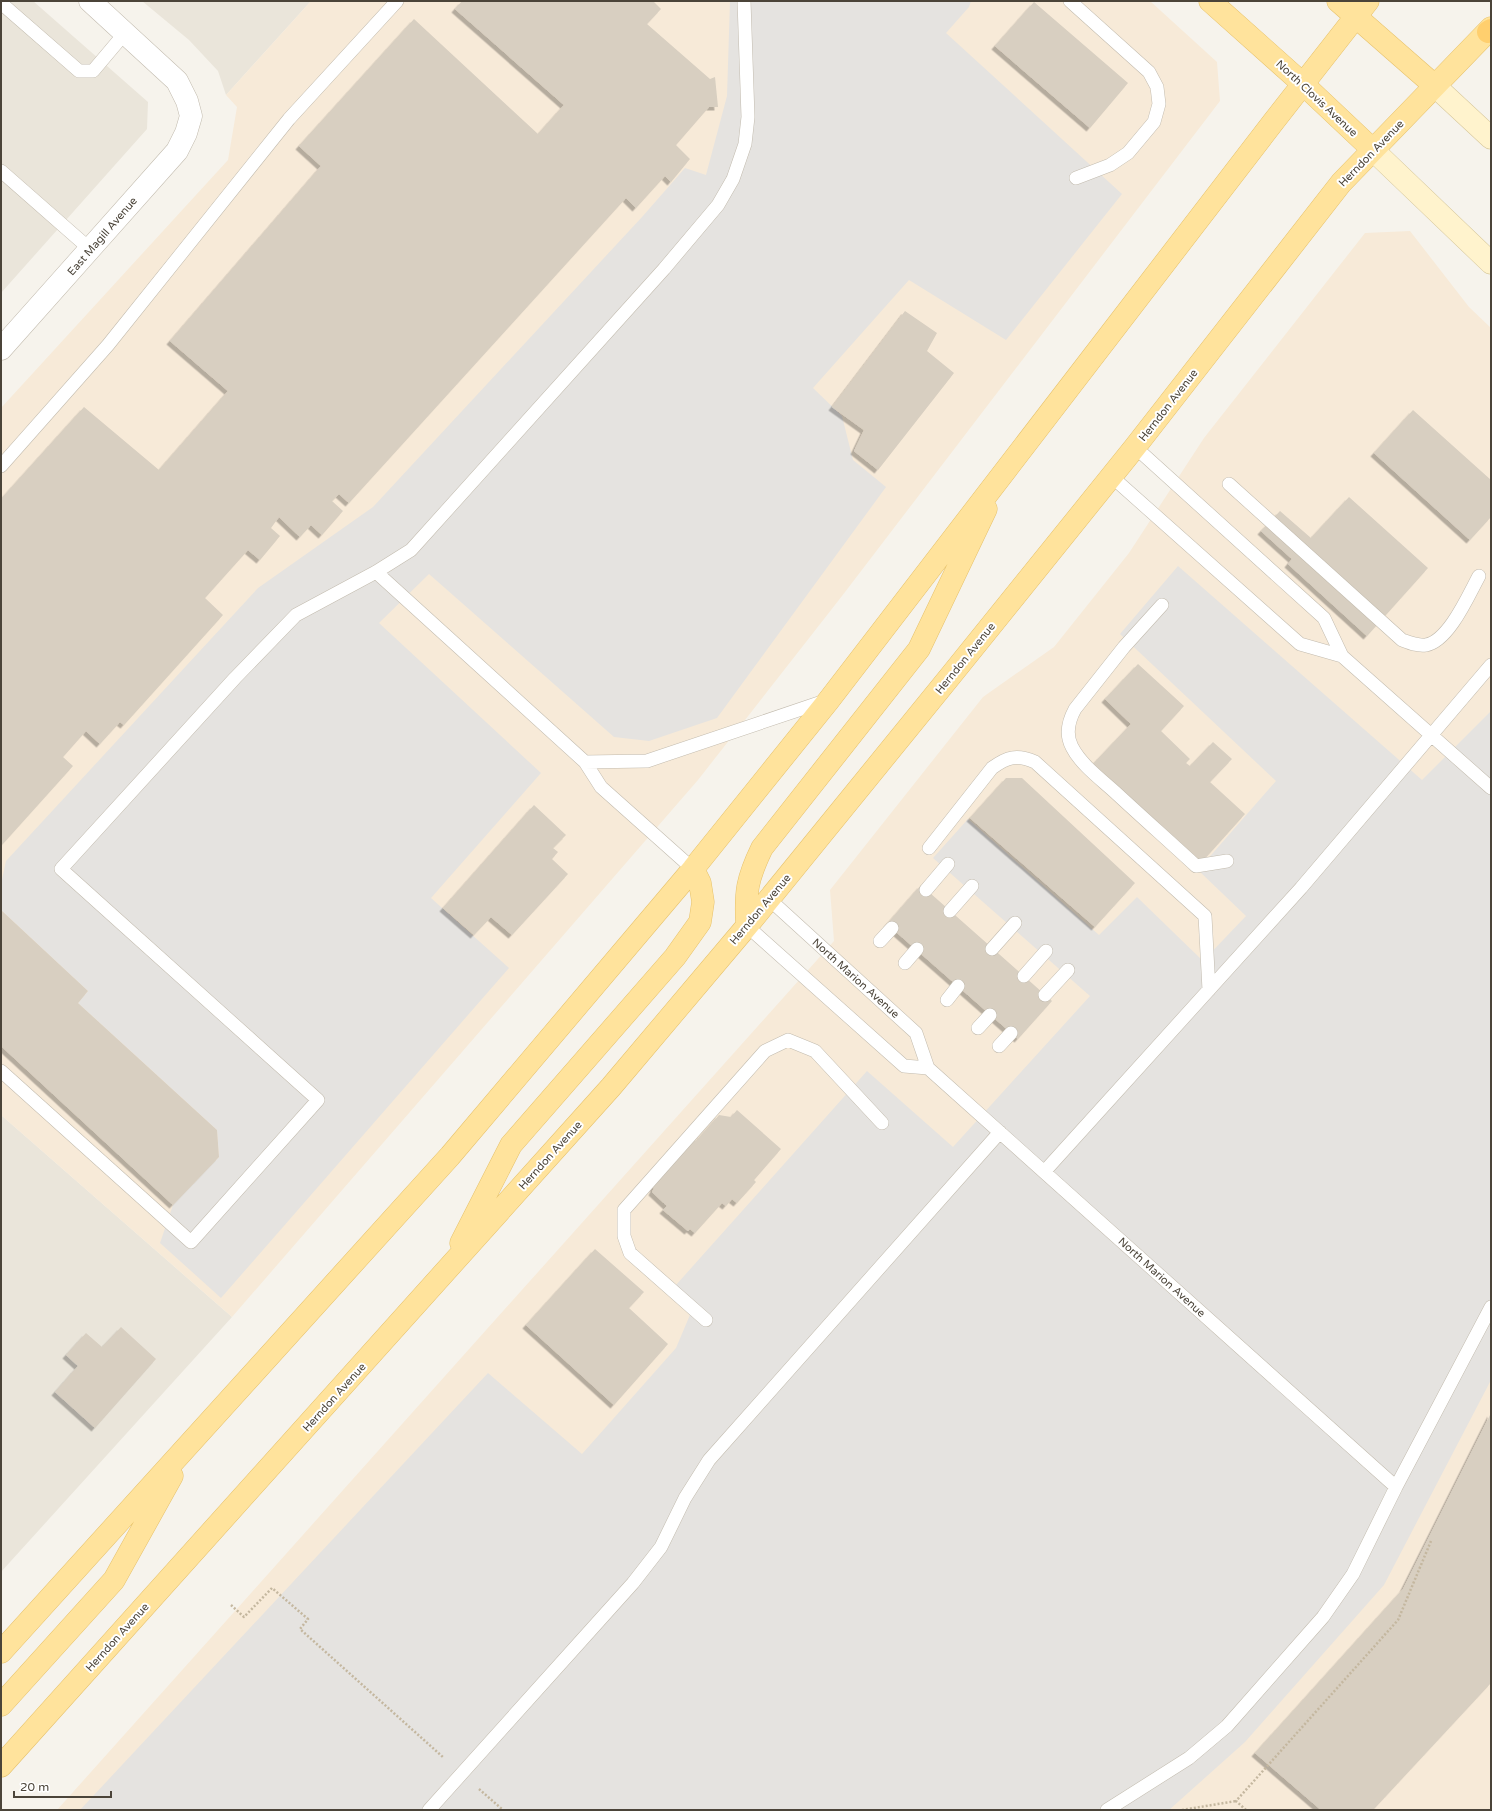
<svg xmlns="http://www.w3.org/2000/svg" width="1492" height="1811" font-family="'Varela Round',sans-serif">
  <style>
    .residential { fill: #eae5da }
    .commercial { fill: #f7ead8 }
    .parking { fill: #e5e3e0 }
    .building { fill: #d8cfc1; filter: url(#shadow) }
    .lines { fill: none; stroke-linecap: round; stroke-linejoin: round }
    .service-casing { stroke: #c2bbae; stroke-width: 14 }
    .minor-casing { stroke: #c2bbae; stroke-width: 23 }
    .secondary-casing { stroke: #d6c79b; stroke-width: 23 }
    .primary-casing { stroke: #e6c16a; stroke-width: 23 }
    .motorway-casing { stroke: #e0a43c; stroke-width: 23 }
    .path { stroke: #c4b79f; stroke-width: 2.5; stroke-dasharray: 2 2; stroke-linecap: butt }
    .service { stroke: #fff; stroke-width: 13 }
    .minor { stroke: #fff; stroke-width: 22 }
    .secondary { stroke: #fff3cd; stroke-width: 22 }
    .primary { stroke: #ffe39c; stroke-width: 22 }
    .motorway { stroke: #ffcf6e; stroke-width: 22 }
    .labels { text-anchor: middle; stroke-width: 4; stroke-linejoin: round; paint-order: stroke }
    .street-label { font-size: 11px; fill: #4b4439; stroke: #fff }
  </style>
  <defs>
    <filter id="shadow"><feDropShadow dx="-3.5" dy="3.5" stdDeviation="0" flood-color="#0004"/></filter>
  </defs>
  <rect width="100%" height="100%" fill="#f6f3ec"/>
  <path class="residential" d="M 1,1 L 33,1 L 148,102 L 147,129 L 1,293 Z
    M 142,1 L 311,1 L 226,95 L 218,71 L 189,40 Z
    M 1,1115 L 232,1317 L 1,1572 Z"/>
  <path class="commercial" d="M 311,1 L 1150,1 L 1217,62 L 1220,101 L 842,596 L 698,780 L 232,1317 L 1,1115 L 1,408 L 228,160 L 237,107 L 226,95 Z
    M 1410,231 L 1469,307 L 1491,328 L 1491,1810 L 57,1810 L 834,941 L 830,890 L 983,697 L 1054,647 L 1129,553 L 1204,438 L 1365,233 Z"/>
  <path class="parking" d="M 730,1 L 971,1 L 969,7 L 946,33 L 1122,194 L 1006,340 L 909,280 L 813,388 L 842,416 L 853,460 L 886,487 L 717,718 L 649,741 L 614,737 L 429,574 L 379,623 L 541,773 L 431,898 L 509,968 L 221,1298 L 160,1243 L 173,1205 L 219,1157 L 217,1130 L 78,1003 L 88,991 L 1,910 L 1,884 L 6,861 L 258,588 L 373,507 L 642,217 L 685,168 L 706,175 L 727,96 Z
    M 1178,566 L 1422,780 L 1491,711 L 1491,1380 L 1384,1585 L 1245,1742 L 1169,1810 L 80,1810 L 488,1373 L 582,1454 L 676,1348 L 695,1303 L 676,1285 L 867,1071 L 953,1147 L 1090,996 L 933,858 L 968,819 L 1099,935 L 1137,897 L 1203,961 L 1246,916 L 1198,870 L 1276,781 L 1120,634 Z"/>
  <path class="building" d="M 462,1 L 653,1 L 661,9 L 647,24 L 710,79 L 715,77 L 718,107 L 709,107 L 676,145 L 690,159 L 671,182 L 665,176 L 636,208 L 626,198 L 349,503 L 339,494 L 332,501 L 343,511 L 322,535 L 311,525 L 300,537 L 279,517 L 271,528 L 280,536 L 260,560 L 248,550 L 205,598 L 223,615 L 124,725 L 120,722 L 100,744 L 86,731 L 63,757 L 73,766 L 1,846 L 1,499 L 84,407 L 159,470 L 228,391 L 170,341 L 321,166 L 299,146 L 414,19 L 538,134 L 564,105 L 455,9 Z
    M 1034,2 L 1128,83 L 1090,128 L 995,46 Z
    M 905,311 L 937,333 L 927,351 L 954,373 L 878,470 L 854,451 L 864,430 L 832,407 Z
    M 1413,410 L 1491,480 L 1491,517 L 1470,540 L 1374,453 Z
    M 1349,497 L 1428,568 L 1367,636 L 1288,564 L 1292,559 L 1261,531 L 1280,511 L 1311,538 Z
    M 1138,664 L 1184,706 L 1161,731 L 1190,759 L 1186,763 L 1190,766 L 1213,742 L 1232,759 L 1210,782 L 1245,814 L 1201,863 L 1093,764 L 1131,724 L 1105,699 Z
    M 1006,778 L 1022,778 L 1135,883 L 1095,927 L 970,818 Z
    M 534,805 L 566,835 L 553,848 L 558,852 L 552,859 L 568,874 L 512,935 L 491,917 L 474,935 L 443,908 Z
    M 921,885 L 1052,1001 L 1018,1039 L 887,924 Z
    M 1,910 L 88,991 L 78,1003 L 217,1130 L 219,1157 L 173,1205 L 1,1046 Z
    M 737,1110 L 781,1149 L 754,1180 L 756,1182 L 737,1203 L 732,1199 L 726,1206 L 722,1203 L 695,1233 L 690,1229 L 688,1231 L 663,1210 L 667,1206 L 652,1192 L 654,1188 L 651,1185 L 693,1138 L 696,1141 L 719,1115 L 731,1117 Z
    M 595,1249 L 644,1292 L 629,1308 L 668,1344 L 614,1405 L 526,1325 Z
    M 121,1327 L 156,1359 L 95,1428 L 55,1392 L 78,1366 L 66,1355 L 86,1333 L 102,1347 Z
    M 1491,1413 L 1491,1683 L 1373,1810 L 1321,1810 L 1255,1753 L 1403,1589 Z"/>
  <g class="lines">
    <defs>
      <path id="service" d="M 1070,1 L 1149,72 L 1157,87 L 1159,104 L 1154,122 L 1128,153 L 1110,165 L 1076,178
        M 1,3 L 79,71 L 93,71 L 125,33
        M 1,171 L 91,250
        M 1135,447 L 1324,618 L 1342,656 L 1491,788
        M 1,466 L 108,345 L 289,119 L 397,1
        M 1111,476 L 1300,644 L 1342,656
        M 1229,484 L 1402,640 C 1410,643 1417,646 1426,645 C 1449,641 1469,594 1479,576
        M 376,572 L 585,762 L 601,787 L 693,869
        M 1162,605 L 1124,647 L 1075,709 C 1069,720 1065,734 1072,747 C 1081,765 1102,780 1116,793 C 1143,818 1170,842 1196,866 L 1227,861
        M 585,762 L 647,761 L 825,701
        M 929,848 L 992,768 C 1007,757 1017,754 1035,762 L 1205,916 L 1209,990
        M 926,890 L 948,864
        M 769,899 L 916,1033 L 928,1068 L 1396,1487
        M 950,911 L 972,886
        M 747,926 L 904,1066 L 928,1068
        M 880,941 L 892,928
        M 992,949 L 1015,923
        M 905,963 L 917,949
        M 1024,976 L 1046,951
        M 1045,995 L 1068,970
        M 947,1000 L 958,986
        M 978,1028 L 990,1015
        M 999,1046 L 1011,1033
        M 1,1071 L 191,1242 L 318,1100 L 61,869 L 235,678 L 296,615 L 376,572 L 411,550 L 664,269 L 718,205 L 733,179 L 745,144 L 748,117 L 744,1
        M 1044,1172 L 1301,888 L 1491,665
        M 706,1320 L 630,1253 L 624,1236 L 624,1210 L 765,1051 L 788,1040 L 815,1051 L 882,1123
        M 429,1810 L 633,1583 L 661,1547 L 685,1498 L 709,1460 L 1000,1132
        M 1107,1810 L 1189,1758 L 1227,1726 L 1323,1617 L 1353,1574 L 1396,1487 L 1491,1307"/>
      <path id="minor" d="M 1,349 L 177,151 L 186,133 L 191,116 L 187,101 L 177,81 L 90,1"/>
      <path id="secondary" d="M 1435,86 L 1491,138
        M 1373,150 L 1491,263"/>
      <path id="primary" d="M 1210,1 L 1303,84 L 1373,150
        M 1338,1 L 1435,86
        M 747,926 C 745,892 747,879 762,848 L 919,649 L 986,509
        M 461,1243 L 511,1145 L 675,957 L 700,922 L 703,902 L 700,883 L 693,869
        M 1,1652 L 450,1156 L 693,869 L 829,700 L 1274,121 L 1368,1
        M 1,1705 L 114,1580 L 172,1476
        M 1,1766 L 611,1087 L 747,926 L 952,674 L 1135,447 L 1341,183 L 1491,28"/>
      <path id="motorway" d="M 1488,32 L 1491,30"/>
    </defs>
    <use href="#service" class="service-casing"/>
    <use href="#minor" class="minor-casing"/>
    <use href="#secondary" class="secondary-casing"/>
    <use href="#primary" class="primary-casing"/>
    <use href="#motorway" class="motorway-casing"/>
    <path class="path" d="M 231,1605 L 244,1617 L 272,1588 L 308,1619 L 300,1629 L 444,1758
      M 479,1789 L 503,1810
      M 1182,1810 L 1236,1801
      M 1246,1810 L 1236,1801 L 1398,1620 L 1431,1541"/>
    <use href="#service" class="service"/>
    <use href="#minor" class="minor"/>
    <use href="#secondary" class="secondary"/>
    <use href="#primary" class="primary"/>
    <use href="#motorway" class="motorway"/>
  </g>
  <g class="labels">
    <g class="street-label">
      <text transform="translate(1317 98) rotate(43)" y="4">North Clovis Avenue</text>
      <text transform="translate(1371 153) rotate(-46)" y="4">Herndon Avenue</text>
      <text transform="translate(102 236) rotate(-49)" y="4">East Magill Avenue</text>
      <text transform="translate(1168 405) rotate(-52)" y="4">Herndon Avenue</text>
      <text transform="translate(965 658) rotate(-51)" y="4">Herndon Avenue</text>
      <text transform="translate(760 909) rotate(-50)" y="4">Herndon Avenue</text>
      <text transform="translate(856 978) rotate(42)" y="4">North Marion Avenue</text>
      <text transform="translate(550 1155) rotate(-48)" y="4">Herndon Avenue</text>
      <text transform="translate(1162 1277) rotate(42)" y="4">North Marion Avenue</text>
      <text transform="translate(334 1397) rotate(-48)" y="4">Herndon Avenue</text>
      <text transform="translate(117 1637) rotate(-48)" y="4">Herndon Avenue</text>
    </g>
  </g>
  <rect width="1492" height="1811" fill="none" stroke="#4b4439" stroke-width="4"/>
  <path d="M14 1791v6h97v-6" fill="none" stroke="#4b4439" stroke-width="2"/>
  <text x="20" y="1791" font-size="12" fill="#4b4439" stroke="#ffffff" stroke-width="3" paint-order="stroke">20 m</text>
</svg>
